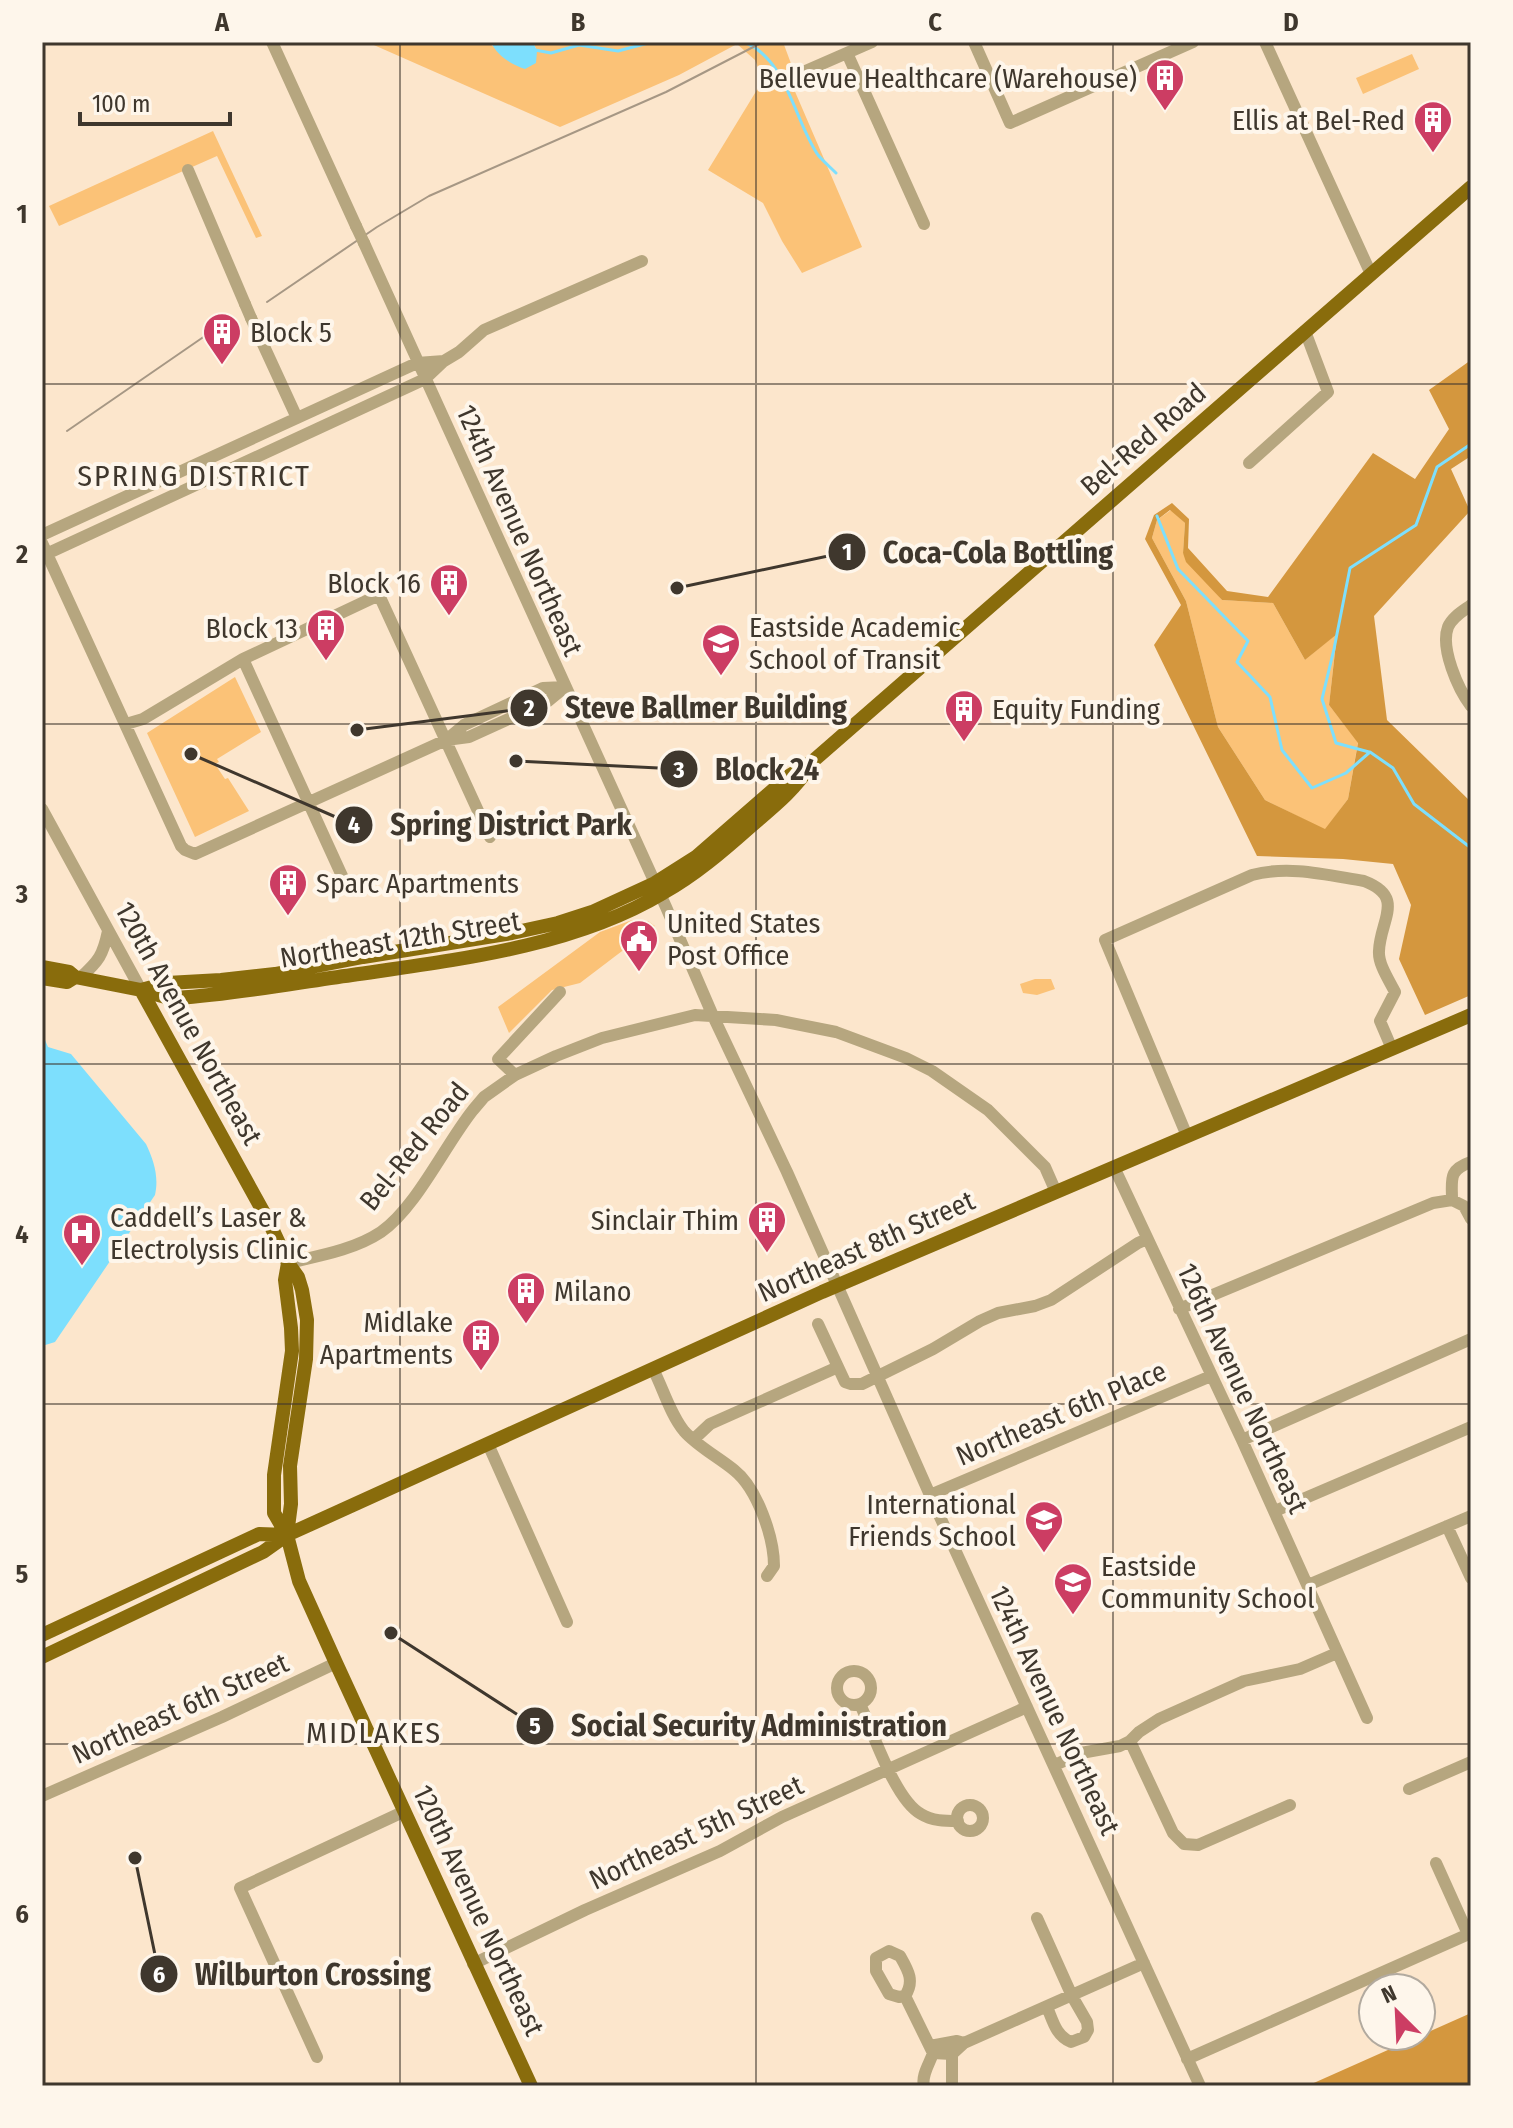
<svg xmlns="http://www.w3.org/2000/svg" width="1513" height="2128" font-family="'Fira Sans Condensed',sans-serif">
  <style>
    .green { fill: #fbc277 }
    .forest { fill: #d4973e; fill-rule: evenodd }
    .water { fill: #7ddffd }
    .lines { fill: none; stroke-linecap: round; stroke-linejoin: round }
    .stream { stroke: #7ddffd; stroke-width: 3 }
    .minor { stroke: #b6a67f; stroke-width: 12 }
    .major { stroke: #896c0c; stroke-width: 14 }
    .tram { stroke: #a69784; stroke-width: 2 }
    .minor-bridge { stroke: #b6a67f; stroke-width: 12 }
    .grid { fill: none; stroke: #3f372d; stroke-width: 2; stroke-opacity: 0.55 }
    .labels { text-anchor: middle; stroke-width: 8; stroke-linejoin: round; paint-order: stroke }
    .poi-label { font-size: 28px; fill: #3f372d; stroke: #fef6eb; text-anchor: start }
    .street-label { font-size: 28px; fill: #3f372d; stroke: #fef6eb }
    .neighbourhood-label { font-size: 30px; letter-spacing: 2px; fill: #3f372d; stroke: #fef6eb }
    .leader { fill: none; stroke: #3f372d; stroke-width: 3 }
    .callout-dot { fill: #3f372d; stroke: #fef6eb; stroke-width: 3 }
    .mark-label { font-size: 24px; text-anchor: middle; font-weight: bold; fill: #fff }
    .callout-label { font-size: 30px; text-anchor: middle; font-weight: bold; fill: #3f372d; stroke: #fef6eb; stroke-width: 8; stroke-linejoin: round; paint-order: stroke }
    .neatline { fill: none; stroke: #3f372d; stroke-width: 3 }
    .grid-label { font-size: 26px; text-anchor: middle; font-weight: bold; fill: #3f372d }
  </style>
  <rect width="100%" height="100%" fill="#fce6cc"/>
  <path class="green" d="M 367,42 L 491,42 L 492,46 L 537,51 L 533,42 L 783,42 L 793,69 L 787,73 L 862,247 L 802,273 L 782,241 L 763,203 L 708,170 L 763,80 L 755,60 L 737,44 L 679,75 L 560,127 Z
    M 1412,54 L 1419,69 L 1363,94 L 1356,78 Z
    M 213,131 L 262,236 L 256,238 L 217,156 L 59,226 L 49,206 Z
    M 1171,510 L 1185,523 L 1183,553 L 1222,600 L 1273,603 L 1305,660 L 1337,633 L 1329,705 L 1358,742 L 1348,799 L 1325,830 L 1265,800 L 1218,727 L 1186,601 L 1152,538 L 1157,520 Z
    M 235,677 L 261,732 L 217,759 L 219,762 L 215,764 L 225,779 L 228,778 L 249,811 L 195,837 L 147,733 Z
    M 632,920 L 648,921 L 655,926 L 580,983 L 552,990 L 509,1033 L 498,1007 L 600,932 Z
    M 1035,979 L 1051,979 L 1055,989 L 1037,995 L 1023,993 L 1020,984 Z"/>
  <path class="forest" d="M 1471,360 L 1471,456 L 1451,469 L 1470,511 L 1374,616 L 1387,720 L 1471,802 L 1471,995 L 1425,1015 L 1399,959 L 1411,905 L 1393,864 L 1343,859 L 1257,856 L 1154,645 L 1181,605 L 1145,539 L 1154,515 L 1172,503 L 1189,519 L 1188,548 L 1227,591 L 1268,597 L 1373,453 L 1415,479 L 1449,429 L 1429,390 ZM 1170,510 L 1185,523 L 1183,553 L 1186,562 L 1222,600 L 1273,603 L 1305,660 L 1337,634 L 1329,705 L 1358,743 L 1348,799 L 1325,829 L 1265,800 L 1218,727 L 1186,601 L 1152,538 L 1157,520 Z
    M 1471,2013 L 1471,2086 L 1307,2086 Z"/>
  <path class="water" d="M 491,42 L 533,42 L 537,51 L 536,63 L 525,69 C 511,64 497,56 491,42 Z
    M 42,1033 L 48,1047 L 71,1054 L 146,1144 C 154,1161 159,1177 155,1195 L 55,1342 L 42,1346 Z"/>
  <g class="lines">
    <path class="stream" d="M 744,42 C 787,59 794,120 818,155 C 823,161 830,167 836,173
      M 535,50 L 551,53 L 579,45 L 618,51 L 652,42
      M 1157,516 L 1178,569 L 1248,641 L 1237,662 L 1270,697 L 1282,750 L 1312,788 L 1346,773 L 1370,752 L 1393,768 L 1414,804 L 1471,848
      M 1369,752 L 1336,743 L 1322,699 L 1334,649 L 1350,568 L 1416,525 L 1437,467 L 1471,444"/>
    <path class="minor" d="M 272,42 L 356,226
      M 974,42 L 1010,123 L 1193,42
      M 1265,42 L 1371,274
      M 847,53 L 924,224
      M 801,73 L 872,42
      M 188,170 L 245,304
      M 364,243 L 666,907 L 713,1016 L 787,1172 L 930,1495 L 1200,2086
      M 251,318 L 297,418
      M 1249,463 L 1328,392 L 1305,331
      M 42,535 L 417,363 L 444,361 L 459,352 L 484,330 L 642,261
      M 42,543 L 181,846 L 185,850 L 195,854 L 446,740 L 464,725 L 543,688 L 565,687
      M 42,556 L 425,379 L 444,361
      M 1471,605 C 1463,611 1452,617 1448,627 C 1440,648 1458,689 1471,706
      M 243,659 L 348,889
      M 126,724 L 143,719 L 243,659 L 379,595 L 490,837
      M 446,740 L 469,737 L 548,701 L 565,687
      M 42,809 L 141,990
      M 80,978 C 99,961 103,955 108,931
      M 515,1075 L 498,1059 L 560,992
      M 1187,1136 L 1105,940 L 1252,875 C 1289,865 1327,875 1364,881 C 1406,897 1380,920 1379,951 C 1378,964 1389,980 1395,992 L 1380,1021 L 1392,1049
      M 1471,1162 C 1448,1170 1452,1179 1452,1200 L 1464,1206 L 1471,1219
      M 1114,1167 L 1242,1440 L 1367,1718
      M 288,1263 C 318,1256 354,1250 381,1232 C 416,1208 445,1145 473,1110 L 484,1097 L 515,1075 L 556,1056 L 602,1038 L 695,1015 L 776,1020 L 836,1032 L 906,1058 L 932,1071 L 988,1110 L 1045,1167 L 1056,1192
      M 1179,1309 L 1433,1203 L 1452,1200
      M 818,1324 L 845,1382 L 851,1384 L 862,1384 L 933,1349 L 980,1321 L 998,1313 L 1035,1306 L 1051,1300 L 1138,1243 L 1147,1239
      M 653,1369 C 663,1388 670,1414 684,1431 C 697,1446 718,1457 734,1470 C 757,1488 774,1537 774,1566 L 767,1576
      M 694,1439 L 710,1424 L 838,1367
      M 1242,1440 L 1471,1339
      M 488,1444 L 567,1622
      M 930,1495 L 1211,1376
      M 1275,1511 L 1471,1427
      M 1447,1526 L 1471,1578
      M 1308,1585 L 1471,1516
      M837 1688a17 17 0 1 1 34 0a17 17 0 1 1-34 0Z
      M 860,1704 C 873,1732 895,1800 921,1814 C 932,1821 945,1821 958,1821
      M 1130,1741 L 1173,1833 L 1184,1844 L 1198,1845 L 1290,1805
      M 1055,1765 L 1081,1753 L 1120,1746 L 1130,1741 L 1139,1732 L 1159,1719 L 1244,1681 L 1300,1669 L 1337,1653
      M 1409,1789 L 1471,1762
      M 42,1796 L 222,1717 L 336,1663
      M957 1818a13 13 0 1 1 26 0a13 13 0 1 1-26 0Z
      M 1436,1863 L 1468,1934
      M 1037,1918 L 1072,1996 L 1087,2022 L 1088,2030 L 1084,2037 L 1071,2042 C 1056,2036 1053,2021 1047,2007
      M 889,1951 L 900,1956 C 908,1970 915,1981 905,1996 L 899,1997 L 889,1994 L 876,1971 L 876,1958 Z
      M 473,1964 L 585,1910 L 720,1851 L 782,1817 L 1027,1707
      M 905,1996 L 933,2053
      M 930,2046 L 957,2041 L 964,2043
      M 933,2053 L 952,2054 L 964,2043 L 1144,1963
      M 952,2054 L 952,2086
      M 317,2057 L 240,1888 L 405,1811
      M 1187,2059 L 1471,1933
      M 924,2086 C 921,2075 930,2063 933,2053"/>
    <path class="major" d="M 42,967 L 69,972 L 75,977 L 141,990 L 169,998 L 177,998 C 236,994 294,983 352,975 C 455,960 573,947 663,893 C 695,875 723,851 750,827 C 773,807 793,792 810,766
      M 42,978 L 67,982 L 75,977
      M 141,990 L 167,983 L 221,980 L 275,974 L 363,957 L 512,933 L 558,923 L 592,912 L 655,883 L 696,857 L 789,776 L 813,761 L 1471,187
      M 141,990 L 270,1224 L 288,1263 L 298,1277 L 302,1290 L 307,1320 L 306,1359 L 290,1466 L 291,1504 L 287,1535
      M 288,1263 L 285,1280 L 291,1328 L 292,1351 L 274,1475 L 274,1513 L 287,1535 L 299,1581 L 336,1663 L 531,2086
      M 42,1635 L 259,1534 L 287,1535
      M 42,1657 L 263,1552 L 287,1535 L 822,1292 L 1471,1015"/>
    <path class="tram" d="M 267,302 L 377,227 L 429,196 L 666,92 L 763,42
      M 67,431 L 231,318"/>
    <path class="minor-bridge" d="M 356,226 L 364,243
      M 245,304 L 251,318"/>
  </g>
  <path class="grid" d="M 400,42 L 400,2086M 756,42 L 756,2086M 1113,42 L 1113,2086M 42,384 L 1471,384M 42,724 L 1471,724M 42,1064 L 1471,1064M 42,1404 L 1471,1404M 42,1744 L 1471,1744"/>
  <defs>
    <symbol id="building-pin" viewBox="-11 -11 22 30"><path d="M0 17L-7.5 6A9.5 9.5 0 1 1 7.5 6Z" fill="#cc3d63" stroke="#fef6eb"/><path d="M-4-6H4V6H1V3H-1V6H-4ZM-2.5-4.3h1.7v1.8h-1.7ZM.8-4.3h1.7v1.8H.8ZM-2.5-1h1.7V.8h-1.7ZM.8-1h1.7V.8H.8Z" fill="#fff"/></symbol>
    <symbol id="school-pin" viewBox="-11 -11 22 30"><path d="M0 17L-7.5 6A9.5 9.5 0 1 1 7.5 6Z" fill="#cc3d63" stroke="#fef6eb"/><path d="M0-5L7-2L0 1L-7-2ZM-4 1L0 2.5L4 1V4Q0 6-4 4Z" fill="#fff"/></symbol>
    <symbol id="civic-pin" viewBox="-11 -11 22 30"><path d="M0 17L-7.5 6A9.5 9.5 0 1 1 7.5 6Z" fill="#cc3d63" stroke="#fef6eb"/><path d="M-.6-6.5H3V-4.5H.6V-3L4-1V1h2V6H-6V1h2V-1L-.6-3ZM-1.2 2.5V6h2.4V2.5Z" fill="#fff"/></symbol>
    <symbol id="hospital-pin" viewBox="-11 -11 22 30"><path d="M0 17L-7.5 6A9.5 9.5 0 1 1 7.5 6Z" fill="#cc3d63" stroke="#fef6eb"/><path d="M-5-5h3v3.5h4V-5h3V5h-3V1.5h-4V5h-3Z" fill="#fff"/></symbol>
  </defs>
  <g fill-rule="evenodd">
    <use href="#building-pin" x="1143" y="56" width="44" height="60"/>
    <use href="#building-pin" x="1411" y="98" width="44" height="60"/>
    <use href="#building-pin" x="200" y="310" width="44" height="60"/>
    <use href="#building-pin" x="427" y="561" width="44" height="60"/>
    <use href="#building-pin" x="304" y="606" width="44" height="60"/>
    <use href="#school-pin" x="699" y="621" width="44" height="60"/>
    <use href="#building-pin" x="942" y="687" width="44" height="60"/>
    <use href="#building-pin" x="266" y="861" width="44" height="60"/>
    <use href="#civic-pin" x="617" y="917" width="44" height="60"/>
    <use href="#building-pin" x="745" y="1198" width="44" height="60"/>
    <use href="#hospital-pin" x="60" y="1211" width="44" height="60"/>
    <use href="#building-pin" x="504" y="1269" width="44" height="60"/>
    <use href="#building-pin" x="459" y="1316" width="44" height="60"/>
    <use href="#school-pin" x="1022" y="1498" width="44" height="60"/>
    <use href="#school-pin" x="1051" y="1560" width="44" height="60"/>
  </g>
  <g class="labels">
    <g class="poi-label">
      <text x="1137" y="88" text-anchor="end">Bellevue Healthcare (Warehouse)</text>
      <text x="1405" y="130" text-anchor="end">Ellis at Bel-Red</text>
      <text x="250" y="342">Block 5</text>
      <text x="421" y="593" text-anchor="end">Block 16</text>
      <text x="749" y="637">Eastside Academic<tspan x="749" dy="32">School of Transit</tspan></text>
      <text x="298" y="638" text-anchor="end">Block 13</text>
      <text x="992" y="719">Equity Funding</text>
      <text x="316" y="893">Sparc Apartments</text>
      <text x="667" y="933">United States<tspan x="667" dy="32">Post Office</tspan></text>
      <text x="110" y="1227">Caddell’s Laser &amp;<tspan x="110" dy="32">Electrolysis Clinic</tspan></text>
      <text x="739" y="1230" text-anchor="end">Sinclair Thim</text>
      <text x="554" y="1301">Milano</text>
      <text x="453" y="1332" text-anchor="end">Midlake<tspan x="453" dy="32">Apartments</tspan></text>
      <text x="1016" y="1514" text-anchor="end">International<tspan x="1016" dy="32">Friends School</tspan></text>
      <text x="1101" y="1576">Eastside<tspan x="1101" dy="32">Community School</tspan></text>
    </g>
    <g class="street-label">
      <text transform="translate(1143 439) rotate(-41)" y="10">Bel-Red Road</text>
      <text transform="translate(520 530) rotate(66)" y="10">124th Avenue Northeast</text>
      <text transform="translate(400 939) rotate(-9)" y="10">Northeast 12th Street</text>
      <text transform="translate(189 1023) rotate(61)" y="10">120th Avenue Northeast</text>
      <text transform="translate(414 1146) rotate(-51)" y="10">Bel-Red Road</text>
      <text transform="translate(866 1246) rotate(-24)" y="10">Northeast 8th Street</text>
      <text transform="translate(1243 1388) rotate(65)" y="10">126th Avenue Northeast</text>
      <text transform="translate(1061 1413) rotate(-23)" y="10">Northeast 6th Place</text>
      <text transform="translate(180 1708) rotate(-24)" y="10">Northeast 6th Street</text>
      <text transform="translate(1055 1710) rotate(65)" y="10">124th Avenue Northeast</text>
      <text transform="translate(696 1832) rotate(-25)" y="10">Northeast 5th Street</text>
      <text transform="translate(479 1910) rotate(65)" y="10">120th Avenue Northeast</text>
    </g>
    <g class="neighbourhood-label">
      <text x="194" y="486">SPRING DISTRICT</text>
      <text x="374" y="1743">MIDLAKES</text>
    </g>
  </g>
  <path class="leader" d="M677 588L847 552M357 730L529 708M516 761L679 769M191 754L354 825M391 1633L535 1726M135 1858L159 1974"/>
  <g class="callout-dot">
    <circle cx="677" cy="588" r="8"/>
    <circle cx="357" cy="730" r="8"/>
    <circle cx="516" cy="761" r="8"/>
    <circle cx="191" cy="754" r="8"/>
    <circle cx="391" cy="1633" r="8"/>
    <circle cx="135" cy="1858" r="8"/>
    <circle cx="847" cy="552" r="20"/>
    <circle cx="529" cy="708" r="20"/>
    <circle cx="679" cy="769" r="20"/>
    <circle cx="354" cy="825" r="20"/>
    <circle cx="535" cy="1726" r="20"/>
    <circle cx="159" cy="1974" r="20"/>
  </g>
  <g class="mark-label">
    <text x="847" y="560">1</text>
    <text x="529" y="716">2</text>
    <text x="679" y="778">3</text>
    <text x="354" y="833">4</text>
    <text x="535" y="1734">5</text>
    <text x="159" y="1983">6</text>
  </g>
  <g class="callout-label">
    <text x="998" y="563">Coca-Cola Bottling</text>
    <text x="706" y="718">Steve Ballmer Building</text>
    <text x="767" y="780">Block 24</text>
    <text x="511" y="835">Spring District Park</text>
    <text x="759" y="1736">Social Security Administration</text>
    <text x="313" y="1985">Wilburton Crossing</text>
  </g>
  <rect width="1513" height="2128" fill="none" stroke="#fef6eb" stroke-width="88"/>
  <g transform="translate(1397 2012) rotate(336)"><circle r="38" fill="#fef6eb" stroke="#b2aa9f" stroke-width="2"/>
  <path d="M0-6L14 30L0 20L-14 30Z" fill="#cc3d63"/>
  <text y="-12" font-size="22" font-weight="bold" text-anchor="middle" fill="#3f372d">N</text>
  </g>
  <path d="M80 112v12h150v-12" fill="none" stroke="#3f372d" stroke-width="4"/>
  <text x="92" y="112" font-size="24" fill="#3f372d" stroke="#fef6eb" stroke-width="6" paint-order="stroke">100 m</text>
  <rect x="44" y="44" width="1425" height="2040" class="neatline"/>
  <g class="grid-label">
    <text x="222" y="31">A</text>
    <text x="578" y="31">B</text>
    <text x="935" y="31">C</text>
    <text x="1291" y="31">D</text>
    <text x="22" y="223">1</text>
    <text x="22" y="563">2</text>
    <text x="22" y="903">3</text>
    <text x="22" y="1243">4</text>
    <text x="22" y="1583">5</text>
    <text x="22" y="1923">6</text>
  </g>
</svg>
